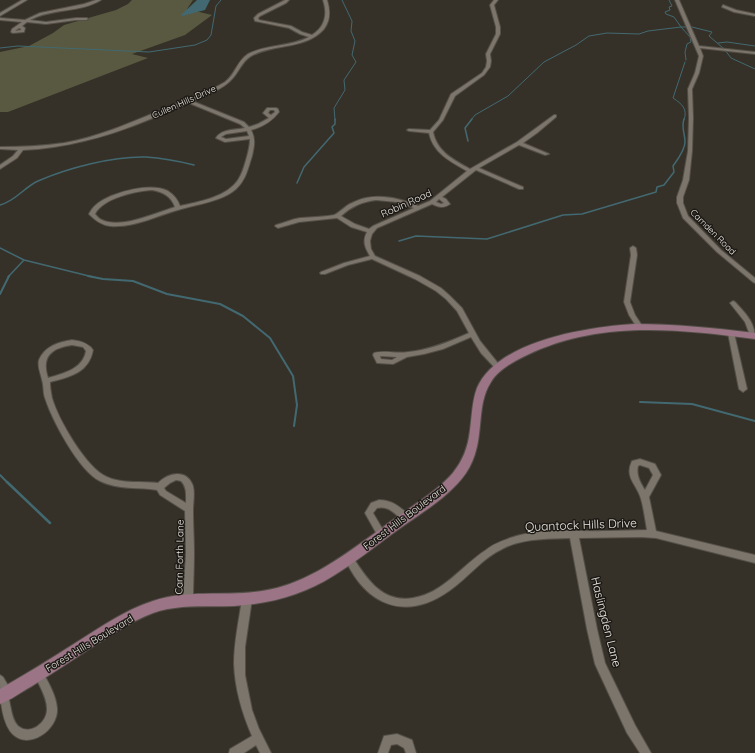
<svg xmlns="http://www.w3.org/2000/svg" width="755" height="753" font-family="Quicksand,sans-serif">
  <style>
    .green { fill: #585940 }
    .water { fill: #426971 }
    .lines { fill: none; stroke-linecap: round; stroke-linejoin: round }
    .stream-far3 { stroke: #426971; stroke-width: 1 }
    .stream-far2 { stroke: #426971; stroke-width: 1.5 }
    .stream-far1 { stroke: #426971; stroke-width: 2 }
    .stream { stroke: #426971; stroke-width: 2.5 }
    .minor-casing { stroke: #544f48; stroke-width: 2 }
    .tertiary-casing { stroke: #544f48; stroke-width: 2 }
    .secondary-casing { stroke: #544f48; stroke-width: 2 }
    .minor { fill: #7b756b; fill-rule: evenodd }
    .tertiary { fill: #7b756b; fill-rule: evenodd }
    .secondary { fill: #9b7486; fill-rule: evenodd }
    .labels { text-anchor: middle; stroke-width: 3; stroke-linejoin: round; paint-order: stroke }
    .far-street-label { font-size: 9px; fill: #ece9e3; stroke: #1c1915 }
    .street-label { font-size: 10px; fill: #ece9e3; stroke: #1c1915 }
    .near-street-label { font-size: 12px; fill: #ece9e3; stroke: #1c1915 }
  </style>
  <rect width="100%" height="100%" fill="#363128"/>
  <path class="green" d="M 132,0 L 193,0 L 187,9 L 212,15 L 185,35 L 132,54 L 148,58 L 8,112 L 0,112 L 0,52 L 29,46 L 53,33 L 64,25 L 116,10 L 128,4 Z"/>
  <path class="water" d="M 197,0 L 210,0 L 205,10 L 182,16 L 181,15 Z"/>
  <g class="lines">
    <path class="stream-far3" d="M 669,0 L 672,6 L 669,7 L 670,10 L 665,12 L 666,14 L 674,17 L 681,27 L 686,27
      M 692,27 L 712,32 L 709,36 L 723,48
      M 718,43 L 727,42 L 755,46
      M 0,48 L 18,46 L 149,52 L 195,45 L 207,40 L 211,35 L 216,6 L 221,0
      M 725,50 L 731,58 L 755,69
      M 335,120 L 334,108 L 345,90 L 344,80 L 356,62 L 352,55 L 355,41 L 351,31 L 352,21 L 342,0
      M 471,120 L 475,115 L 508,96 L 544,62 L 576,45 L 589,36 L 607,33 L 639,34 L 648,31 L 681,27 L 690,37 L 691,42 L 687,44 L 685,52 L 686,60
      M 684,120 C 688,109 682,104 673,98 L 685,62"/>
    <path class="stream-far2" d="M 468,141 L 465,128 L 472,119
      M 297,183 L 304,167 L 334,133 L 332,127 L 335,124 L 335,119
      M 0,205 C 16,201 23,188 38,181 C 68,168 113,156 146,157 C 162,158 178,161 194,165
      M 399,241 L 416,236 L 487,239 L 563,215 L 582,214 L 656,192 L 657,187 L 664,185 L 674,172 L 673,166 C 678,159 685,150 685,142 C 685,133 681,128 684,119
      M 0,248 L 24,260 L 93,277
      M 8,277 L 24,260"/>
    <path class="stream-far1" d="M 88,276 L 103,279 L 133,281 L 167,294 L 220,304 L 243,316 L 270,338 L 293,376 L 297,405 L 294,426
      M 0,294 L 9,276
      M 640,402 L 692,404 L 755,421
      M 0,475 L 8,483"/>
    <path class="stream" d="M 7,482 L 50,523"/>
    <defs>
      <path id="minor" d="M 96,0 L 101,0 C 80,13 52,8 30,20 L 46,22 L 76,18 L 87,18 L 88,19 L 86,20 L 76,20 L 46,24 L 27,22 L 22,26 L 25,28 L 24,32 L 13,33 L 11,32 L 12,29 L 22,22 L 0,20 L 0,18 L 25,20 L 40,13 L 84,4 ZM 19,28 L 21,29 L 21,30 L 15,31 Z
        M 285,0 L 289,0 L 286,3 L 260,16 L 258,18 L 259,20 L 291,26 L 302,32 L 312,35 C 325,27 328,14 323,0 L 327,0 C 330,10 331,20 324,29 C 305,50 275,43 251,56 C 242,61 239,72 232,79 C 224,89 204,96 192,101 L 244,122 L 249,127 L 258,124 L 269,118 L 263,113 L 267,108 L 276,108 L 278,109 L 279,112 C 272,121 263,127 251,130 C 256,139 254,147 252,156 C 248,168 246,180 236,189 C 221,202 197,204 178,210 C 156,216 134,228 110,226 C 101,225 95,220 89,214 C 91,210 93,207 97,204 C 112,192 151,182 168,191 C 174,195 178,200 180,206 C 198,202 227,197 238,180 C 242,174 244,167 246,160 C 248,153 250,146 250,139 L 225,142 L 216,138 C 221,129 235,130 245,128 L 240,124 L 189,103 C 155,117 120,133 84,141 C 64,146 44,149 23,150 L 17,158 L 0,169 L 0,165 L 13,156 L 18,150 L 0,149 L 0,147 C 21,147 42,146 64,143 C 98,137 130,123 161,110 C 183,102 205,94 225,82 C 235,75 237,61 248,54 C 267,44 290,47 309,37 L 300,34 L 289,28 L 255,21 L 254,18 L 258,14 ZM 270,110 L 274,110 L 275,112 L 271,115 L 268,113 ZM 247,131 L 249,136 L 226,139 L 221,137 L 226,134 ZM 152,190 C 163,192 171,196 175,207 C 156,213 121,229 102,220 C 99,219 97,216 95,214 C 103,198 136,191 152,190 Z
        M 494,0 L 498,0 L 494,5 L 500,27 L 500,34 L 490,54 L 491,61 L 490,67 L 484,75 L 455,96 L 443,120 L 433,132 C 437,152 454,160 470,169 L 517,142 L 554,115 L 556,115 L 556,117 L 537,133 L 523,143 L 549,154 L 545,155 L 519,145 L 479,168 L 523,187 L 523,189 L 519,189 L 476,170 L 442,197 L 446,199 L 450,204 C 443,209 439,207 432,204 L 377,228 L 372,234 L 370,241 L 371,249 L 375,256 L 420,276 L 441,288 L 450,296 L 462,308 L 480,341 L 501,367 L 498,369 L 496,369 L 481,353 L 471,337 L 443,349 L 424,354 L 407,357 L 393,364 L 377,363 L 373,355 L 374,353 C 386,350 396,354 408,352 C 429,350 449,342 469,333 L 457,311 L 446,299 L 436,291 L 415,279 L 372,259 L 348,265 L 325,274 L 321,274 L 320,273 L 321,272 L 344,263 L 370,256 C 365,248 362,241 367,232 L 351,227 L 337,218 L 299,222 L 278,228 L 275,226 L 276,225 C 284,223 292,219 300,218 C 311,217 323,217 334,215 C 338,214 346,205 352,203 C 372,192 398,197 418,206 L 430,201 L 467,171 C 451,162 433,153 429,133 L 409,131 L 407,130 L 409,129 L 430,130 L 439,120 L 451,94 L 482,73 L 486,67 L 487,61 L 486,54 L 496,34 L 496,27 L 490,5 ZM 439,199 L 444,203 L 441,204 L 436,202 ZM 376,200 L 397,202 L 414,208 L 373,226 L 369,229 L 355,224 L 341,216 C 352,206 362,202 376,200 ZM 380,356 L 397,357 L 392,360 L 381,359 Z
        M 675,0 L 679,0 L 699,46 L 755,52 L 755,54 L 700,48 L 703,56 L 699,73 L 692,89 L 693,118 L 692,151 L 689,180 L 683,197 L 683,203 L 688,216 L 721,250 L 755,278 L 755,283 L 753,282 L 717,252 L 683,218 L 677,203 L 677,197 L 683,180 L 688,151 L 689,118 L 688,89 L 695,73 L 699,56 Z
        M 723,5 L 736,10 L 755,14 L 755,16 L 734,12 L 722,7 Z
        M 633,246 L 636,248 L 637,255 L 630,302 L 635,315 L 643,327 L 640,329 L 638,329 L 629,315 L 624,302 L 631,255 L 630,248 Z
        M 733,301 L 735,302 C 745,313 755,322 755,338 L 751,338 L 745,322 L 730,303 Z
        M 729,331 L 733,331 L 734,333 L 747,389 L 743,392 L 739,389 L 728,333 Z
        M 72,340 C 81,341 88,343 93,350 C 89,373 69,377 50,382 C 50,387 51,393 52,398 C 58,419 86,468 107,477 C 122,484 142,481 158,483 C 169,472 187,469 193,486 C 195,494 193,502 193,511 C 193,525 194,539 194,554 C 194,569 193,585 193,600 L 191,603 L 188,604 L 185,603 L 183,600 L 186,554 L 185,511 L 160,495 L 157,490 C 139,487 118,490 100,481 C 79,471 52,420 45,398 C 43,393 44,386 42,380 C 41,374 37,367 39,360 C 45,346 59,342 72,340 ZM 72,345 L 83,347 L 86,351 C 83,369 64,373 48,378 C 41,357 51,348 72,345 ZM 176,480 L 181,481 C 187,487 186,495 186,503 L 166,491 L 164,488 L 170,483 Z
        M 640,459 L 655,464 L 661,475 L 649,497 L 656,531 L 755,555 L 755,563 L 656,538 L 641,537 L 579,538 L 597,629 L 605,663 L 635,725 L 651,753 L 640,753 L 627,733 L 595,664 L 587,629 L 570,538 C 549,539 524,538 504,548 C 482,558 468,578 449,591 C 405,622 366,605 345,559 L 346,556 L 349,555 L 352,556 C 367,579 382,603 413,598 C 444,593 461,566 486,550 C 493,544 502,541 510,538 C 541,527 576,532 607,531 C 621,531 634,530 647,530 C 645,520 644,509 641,499 C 637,484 624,478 632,461 ZM 640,465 L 649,468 L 653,475 L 645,490 C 640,482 636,475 638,466 Z
        M 379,500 C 392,500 400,507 409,515 L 410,518 L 409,521 C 399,524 394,504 377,508 L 373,513 L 386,535 L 385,538 L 382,539 L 379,538 L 365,513 L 371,503 Z
        M 247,595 L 250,596 L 252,599 L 245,647 L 245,675 L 252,710 L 259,729 L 271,753 L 260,753 L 256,745 L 244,753 L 229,753 L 230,749 L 252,736 C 242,713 235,689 234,664 C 234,642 239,620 242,599 L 244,596 Z
        M 39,669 L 42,671 C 48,682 56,695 57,708 C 59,730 26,753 10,731 C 0,716 0,692 0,675 L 3,677 L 12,692 L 11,696 L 8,696 C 11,705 11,719 18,726 C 30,736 47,723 47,709 C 47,697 39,685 34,674 L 36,671 Z
        M 397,734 L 412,740 L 416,753 L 406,753 L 404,748 L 397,744 L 391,745 L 388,753 L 378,753 L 384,736 Z"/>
      <path id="tertiary" d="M 22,0 L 27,0 L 0,16 L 0,13 Z"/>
      <path id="secondary" d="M 634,324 C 675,324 715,328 755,333 L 755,339 C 677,329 600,320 527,355 C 514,361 498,370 491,382 C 474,408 487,442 466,473 C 448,499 417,515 392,534 C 373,548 354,563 333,576 C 303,595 269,604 234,606 C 207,607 178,604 153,613 C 130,622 109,636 89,649 C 70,662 51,674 32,686 C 21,692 11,700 0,704 L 0,689 C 26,674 52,658 77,642 C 101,627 125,610 153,601 C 188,589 226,597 262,591 C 308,584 344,555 382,528 C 393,519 405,512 417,503 C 446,483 466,467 470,430 C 472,416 472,401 477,388 C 498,340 589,327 634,324 Z"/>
    </defs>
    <use href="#minor" class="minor-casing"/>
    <use href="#tertiary" class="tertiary-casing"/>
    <use href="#secondary" class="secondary-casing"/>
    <use href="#minor" class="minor"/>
    <use href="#tertiary" class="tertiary"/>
    <use href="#secondary" class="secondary"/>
  </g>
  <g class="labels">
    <g class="far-street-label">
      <text transform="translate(184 102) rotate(-24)" y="3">Cullen Hills Drive</text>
      <text transform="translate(713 232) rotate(45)" y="3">Camden Road</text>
    </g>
    <g class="street-label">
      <text transform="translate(406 203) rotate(-24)" y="4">Robin Road</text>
      <text transform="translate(404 517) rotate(-37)" y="4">Forest Hills Boulevard</text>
      <text transform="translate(179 557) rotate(-89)" y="4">Carn Forth Lane</text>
      <text transform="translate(89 643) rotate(-31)" y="4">Forest Hills Boulevard</text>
    </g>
    <g class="near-street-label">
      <text transform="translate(581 525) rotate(-2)" y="4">Quantock Hills Drive</text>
      <text transform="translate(606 622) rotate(76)" y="4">Haslingden Lane</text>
    </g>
  </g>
</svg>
